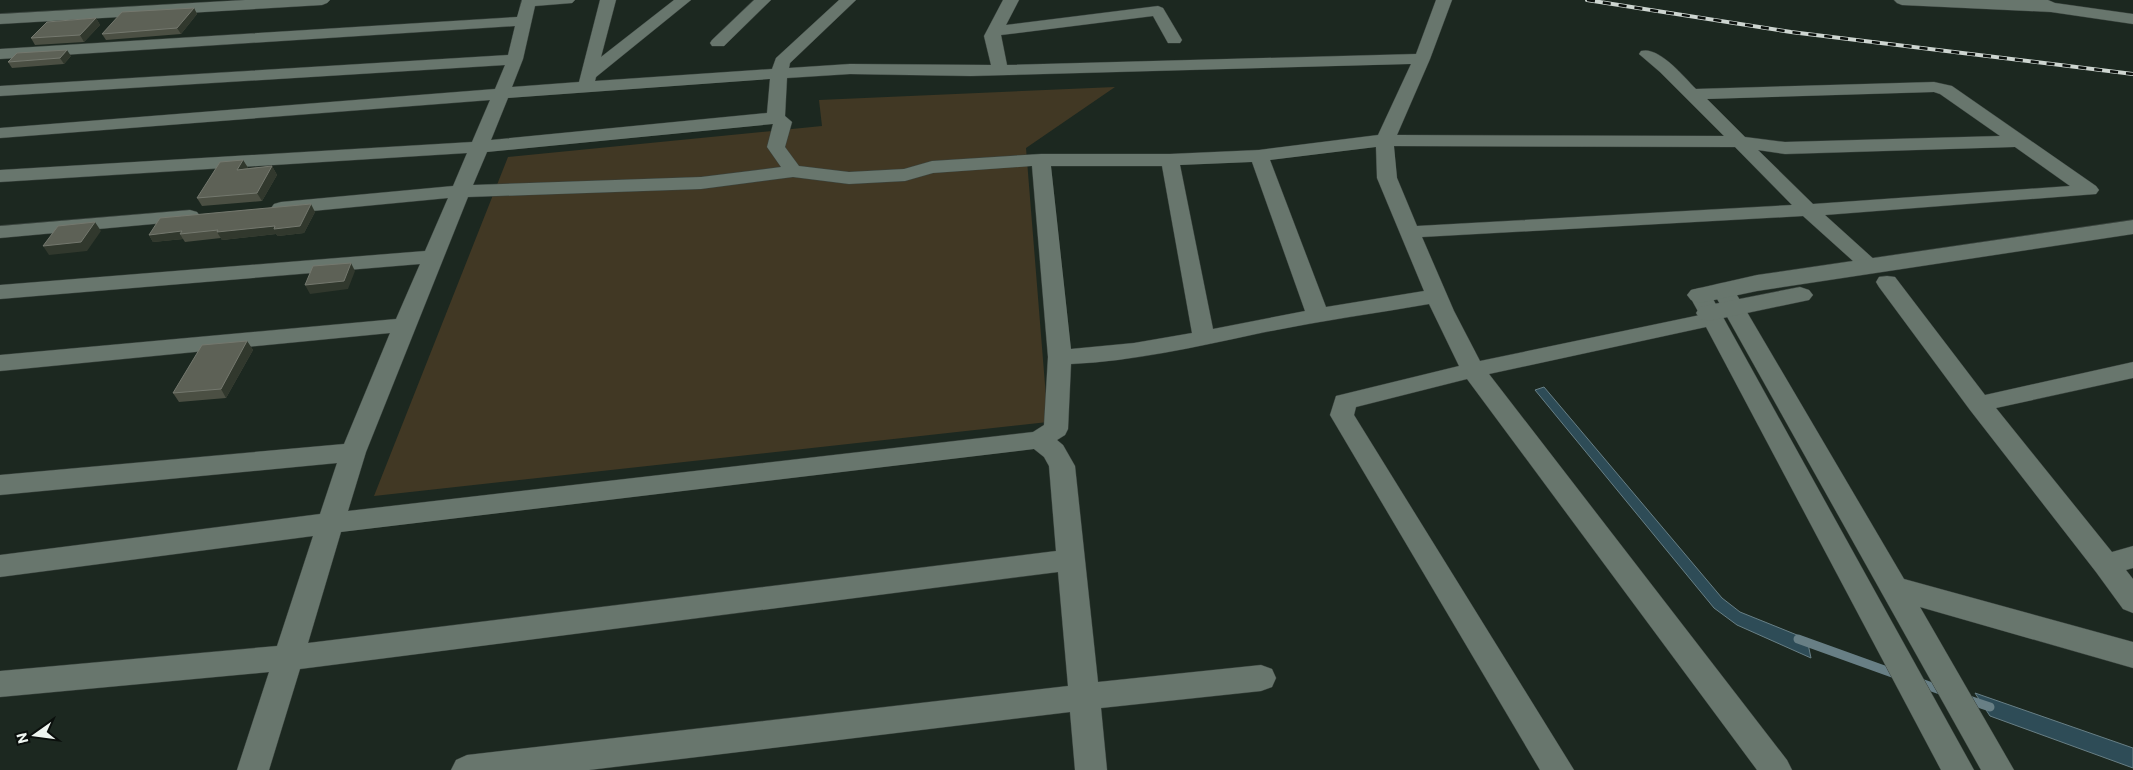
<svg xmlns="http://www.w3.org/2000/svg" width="2133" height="770" font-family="Commissioner,sans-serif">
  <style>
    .green { fill: #413824 }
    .water { fill: #2e4c57; stroke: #687f85 }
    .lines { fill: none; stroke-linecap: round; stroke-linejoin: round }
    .stream { stroke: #687f85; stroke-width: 9 }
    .minor-casing { stroke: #39423d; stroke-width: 1 }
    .tertiary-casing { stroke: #39423d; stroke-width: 1 }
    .minor { fill: #68766d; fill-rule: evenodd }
    .tertiary { fill: #68766d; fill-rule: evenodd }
    .rail-casing { stroke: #cdd5d0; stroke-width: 4 }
    .rail { stroke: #0a0f0c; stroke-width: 2.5; stroke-dasharray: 8; stroke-linecap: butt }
    .wall { fill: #4b4f43 }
    .shaded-wall { fill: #31382d }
    .building { fill: #5d6156; stroke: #74786e }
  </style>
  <rect width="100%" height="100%" fill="#1c2820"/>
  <path class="green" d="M 1115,87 L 1026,148 L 1048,422 L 374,496 L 508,157 L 822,126 L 819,100 Z"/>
  <path class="water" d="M 1544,387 L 1722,598 L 1740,612 L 1807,639 L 1811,658 L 1737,625 L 1714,608 L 1535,390 Z
    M 1975,693 L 2133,748 L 2133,768 L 1990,716 Z"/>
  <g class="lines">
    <path class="stream" d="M 1798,639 L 1898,675
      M 1918,682 L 1943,691
      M 1966,699 L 1990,707"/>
    <defs>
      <path id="minor" d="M 245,0 L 330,0 L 327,3 L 322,5 L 0,24 L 0,14 Z
        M 522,0 L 575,0 L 572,3 L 535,6 L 523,59 L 512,87 L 579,82 L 600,0 L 616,0 L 601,57 L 674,0 L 691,0 L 596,77 L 595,81 L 772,69 L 776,58 L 839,0 L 856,0 L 790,63 L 789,68 L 850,64 L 991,65 L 984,36 L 1003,0 L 1019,0 L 1006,25 L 1158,6 L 1163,8 L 1182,40 L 1180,43 L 1168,43 L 1153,16 L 1001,35 L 1007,65 L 1416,54 L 1436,0 L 1452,0 L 1430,59 L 1397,135 L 1724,136 L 1660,72 L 1639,54 L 1641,51 C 1659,46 1684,77 1696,89 L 1934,82 L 1952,86 L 2096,186 L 2099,190 L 2096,194 L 1825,215 L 1877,262 L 1881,266 L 1877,270 L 1870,272 L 1863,270 L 1803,216 L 1422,237 L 1454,311 L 1480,361 L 1700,315 L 1689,295 L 1692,290 L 1700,288 L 1708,290 L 1974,770 L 1941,770 L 1706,327 L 1489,374 L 1787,760 L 1792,770 L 1757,770 L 1467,379 L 1356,407 L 1354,415 L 1574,770 L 1540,770 L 1330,415 L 1336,396 L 1459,366 L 1429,304 C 1371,314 1313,322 1256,334 C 1195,347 1134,361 1071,364 L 1068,429 L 1065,435 L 1057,440 L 1063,445 L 1075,466 L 1098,682 L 1261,665 L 1272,669 L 1276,678 L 1272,687 L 1261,691 L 1101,708 L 1107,770 L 1075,770 L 1070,712 L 589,770 L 451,770 L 456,760 L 467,755 L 1068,686 L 1058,572 L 300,669 L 269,770 L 237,770 L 269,672 L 0,697 L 0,671 L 277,646 L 313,536 L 0,577 L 0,555 L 320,514 L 337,463 L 0,495 L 0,475 L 344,444 L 390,333 L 0,371 L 0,355 L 396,319 L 420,264 L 0,299 L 0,285 L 425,251 L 448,198 L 281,214 L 274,212 L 271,208 L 274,204 L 281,202 L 453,186 L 467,153 L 0,182 L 0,170 L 472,142 L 490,100 L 0,138 L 0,128 L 495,89 L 505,65 L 0,96 L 0,86 L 508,55 L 515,26 L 0,59 L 0,49 L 517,17 ZM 1411,64 L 1378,135 L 1259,150 L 1170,154 L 1041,154 L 932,161 L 904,169 L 849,172 L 799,166 L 785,147 L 792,122 L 785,116 L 787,78 L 850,74 L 971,76 ZM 770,79 L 767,113 L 491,140 L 508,98 ZM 1934,92 L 1940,94 L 2000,136 L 1785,142 L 1745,137 L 1707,99 ZM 773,124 L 767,147 L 781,167 L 701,177 L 473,185 L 487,152 ZM 1394,146 L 1735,147 L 1792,205 L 1417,226 L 1397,178 ZM 1376,147 L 1377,178 L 1424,291 L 1326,307 L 1270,160 ZM 2015,147 L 2070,186 L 1813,204 L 1758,150 L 1785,154 ZM 1252,162 L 1305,311 L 1213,329 L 1180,165 ZM 1032,166 L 1048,357 L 1044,425 L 1033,432 L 348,511 L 366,452 L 468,197 L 701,189 L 793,177 L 849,184 L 905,181 L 933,173 ZM 1051,166 L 1162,166 L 1192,333 L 1134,343 L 1071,349 ZM 1034,449 L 1044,457 L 1049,466 L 1056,551 L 308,643 L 341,532 Z
        M 754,0 L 771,0 L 724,46 L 712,46 L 710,43 L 712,40 Z
        M 1894,0 L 2048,0 L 2055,3 L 2133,14 L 2133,24 L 2051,12 L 1902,5 L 1897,3 Z
        M 190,210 L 197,212 L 200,216 L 197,220 L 0,238 L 0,226 Z
        M 1887,276 L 1895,277 L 1985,395 L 2133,362 L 2133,378 L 1996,408 L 2112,552 L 2133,546 L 2133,568 L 2126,570 L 2133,579 L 2133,613 L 2123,609 L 2096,572 L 1970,410 L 1879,287 L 1876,282 L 1879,277 Z
        M 1723,283 L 1731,285 L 1734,290 L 1904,579 L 2133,642 L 2133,668 L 1920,607 L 2014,770 L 1981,770 L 1712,290 L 1715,285 Z"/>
      <path id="tertiary" d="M 2133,220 L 2133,234 L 1757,291 L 1700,303 L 1691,300 L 1687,295 L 1691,290 L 1757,275 Z
        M 1800,287 L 1809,290 L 1813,295 L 1809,300 L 1709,321 L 1700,319 L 1696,313 L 1700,307 L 1709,305 Z"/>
    </defs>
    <use href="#minor" class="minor-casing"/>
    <use href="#tertiary" class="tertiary-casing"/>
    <use href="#minor" class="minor"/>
    <use href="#tertiary" class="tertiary"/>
    <defs>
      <path id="rail" d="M 1587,0 L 1791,32 L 2133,74"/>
    </defs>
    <use href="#rail" class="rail-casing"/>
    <use href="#rail" class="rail"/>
  </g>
  <path class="wall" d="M 194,8 L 197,14 L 181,34 L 106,40 L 102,34 Z
    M 96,18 L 100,25 L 84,42 L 35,45 L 31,38 Z
    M 71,56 L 64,64 L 12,68 L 8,62 Z
    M 243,160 L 248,168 L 272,166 L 277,175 L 262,201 L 202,206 L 197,198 Z
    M 315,212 L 304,233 L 278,236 L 276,234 L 222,240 L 221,238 L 185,242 L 183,239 L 153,242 L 149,235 Z
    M 247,341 L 253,350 L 226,398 L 179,402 L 173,393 Z"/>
  <path class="shaded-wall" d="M 194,8 L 197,14 L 181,34 L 177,28 Z
    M 96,18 L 100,25 L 84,42 L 80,35 Z
    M 67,50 L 71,56 L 64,64 L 60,58 Z
    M 243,160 L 248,168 L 237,170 Z
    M 272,166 L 277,175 L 262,201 L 257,193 Z
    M 311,204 L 315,212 L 304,233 L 278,236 L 276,234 L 222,240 L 217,232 Z
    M 95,222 L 101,231 L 87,251 L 49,255 L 43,246 Z
    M 182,231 L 180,234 L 183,239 L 153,242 L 149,235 Z
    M 351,263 L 355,271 L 348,289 L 310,294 L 305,285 Z
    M 247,341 L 253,350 L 226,398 L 221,389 Z"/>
  <path class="building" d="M 194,8 L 177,28 L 102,34 L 122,12 Z
    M 96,18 L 80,35 L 31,38 L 47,22 Z
    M 67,50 L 60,58 L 8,62 L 17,53 Z
    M 243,160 L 237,170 L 272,166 L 257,193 L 197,198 L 220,162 Z
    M 311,204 L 300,226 L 274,229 L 275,226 L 217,232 L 218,230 L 180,234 L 182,231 L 149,235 L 160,218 Z
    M 95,222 L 81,242 L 43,246 L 58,226 Z
    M 351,263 L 344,281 L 305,285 L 313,266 Z
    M 247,341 L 221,389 L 173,393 L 202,345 Z"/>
  <g transform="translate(35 735) rotate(256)" stroke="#0a0f0c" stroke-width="4" paint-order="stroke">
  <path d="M0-4L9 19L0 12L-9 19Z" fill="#eef5f0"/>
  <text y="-8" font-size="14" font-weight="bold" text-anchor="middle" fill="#eef5f0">N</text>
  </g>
</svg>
